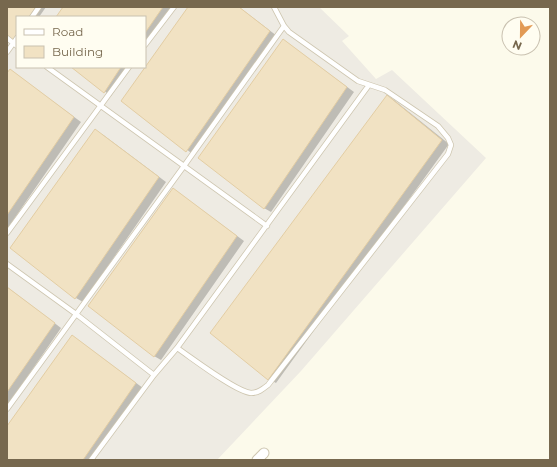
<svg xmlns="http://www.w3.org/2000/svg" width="557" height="467" font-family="Montserrat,sans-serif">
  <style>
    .industrial { fill: #eeebe3; fill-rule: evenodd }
    .shadow { fill: #0003 }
    .building { fill: #f1e2c3; stroke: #e3cda3 }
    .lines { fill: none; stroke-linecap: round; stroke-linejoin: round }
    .lane-casing { stroke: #cec6b0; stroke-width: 6 }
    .street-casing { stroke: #cec6b0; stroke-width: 11 }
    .lane { stroke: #fff; stroke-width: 4.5 }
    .street { stroke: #fff; stroke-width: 9 }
  </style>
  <rect width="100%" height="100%" fill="#fcfaeb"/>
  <path class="industrial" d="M 7,7 L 319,7 L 349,36 L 342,41 L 376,79 L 392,70 L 486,158 L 301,371 L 217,460 L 7,460 ZM 17,17 L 145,17 L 145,67 L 17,67 Z"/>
  <path class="shadow" d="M 7,7 L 46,7 L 39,17 L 17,17 L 17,41 L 7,34 Z
    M 64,7 L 173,7 L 145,47 L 145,17 L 57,17 Z
    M 189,7 L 239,7 L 277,36 L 194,155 L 122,101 Z
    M 283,40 L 354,92 L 271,212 L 264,208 Z
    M 72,67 L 131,67 L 111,96 Z
    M 10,70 L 81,122 L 7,229 L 7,75 Z
    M 387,96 L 394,100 L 449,144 L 276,383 L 269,379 L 212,333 Z
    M 102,134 L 166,182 L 83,302 L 76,298 L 11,247 Z
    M 173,189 L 244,241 L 161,360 L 154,356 Z
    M 7,287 L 61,328 L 7,406 Z
    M 72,336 L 143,388 L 93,460 L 7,460 L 7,427 Z"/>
  <path class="building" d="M 7,7 L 36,7 L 29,17 L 17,17 L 17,34 L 13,40 L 7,36 Z
    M 63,7 L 163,7 L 145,33 L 145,17 L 56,17 Z
    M 188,7 L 239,7 L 270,31 L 186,152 L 121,101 Z
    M 283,39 L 347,87 L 264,209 L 198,158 Z
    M 71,67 L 121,67 L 104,93 Z
    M 10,69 L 74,117 L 7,215 L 7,73 Z
    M 387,95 L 442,140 L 268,380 L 210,333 Z
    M 95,129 L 159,177 L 75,299 L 10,248 Z
    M 173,188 L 237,236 L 154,357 L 88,306 Z
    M 7,287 L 55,323 L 7,392 Z
    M 72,335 L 136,383 L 83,460 L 7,460 L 7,426 Z"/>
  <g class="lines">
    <defs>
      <path id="lane" d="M 32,17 L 39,7
        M 7,38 L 17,46
        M 145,45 L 174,7
        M 7,52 L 17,38
        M 47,67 L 267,226
        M 7,233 L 129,67
        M 7,264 L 76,314 L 154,375
        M 177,348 C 192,358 236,392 251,393 C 258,393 263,389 268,385 L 448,154 L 451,145 L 448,138 L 438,126 L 385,90 L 358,81 L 289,32 L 284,26 L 274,7
        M 7,409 L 184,166 L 284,26
        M 91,460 L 154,375 L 177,348 L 369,85"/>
      <path id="street" d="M 257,460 L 264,453"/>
    </defs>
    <use href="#lane" class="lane-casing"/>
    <use href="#street" class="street-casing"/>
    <use href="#lane" class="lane"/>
    <use href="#street" class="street"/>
  </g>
  <rect width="557" height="467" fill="none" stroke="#77684e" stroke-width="16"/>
  <rect x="16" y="16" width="130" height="52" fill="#fffdf1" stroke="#c9c1b0"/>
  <rect x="24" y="29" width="20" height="6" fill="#ffffff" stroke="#c9c1b0"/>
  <text x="52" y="36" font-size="12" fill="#77684e">Road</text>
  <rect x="24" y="46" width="20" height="12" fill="#f1e2c3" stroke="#c9c1b0"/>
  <text x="52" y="56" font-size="12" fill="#77684e">Building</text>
  <g transform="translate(521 36) rotate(202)"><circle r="19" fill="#fffdf1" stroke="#c9c1b0"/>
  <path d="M0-3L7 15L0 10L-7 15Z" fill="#e29a54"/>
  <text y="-6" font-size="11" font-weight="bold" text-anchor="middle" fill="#77684e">N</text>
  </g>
</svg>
